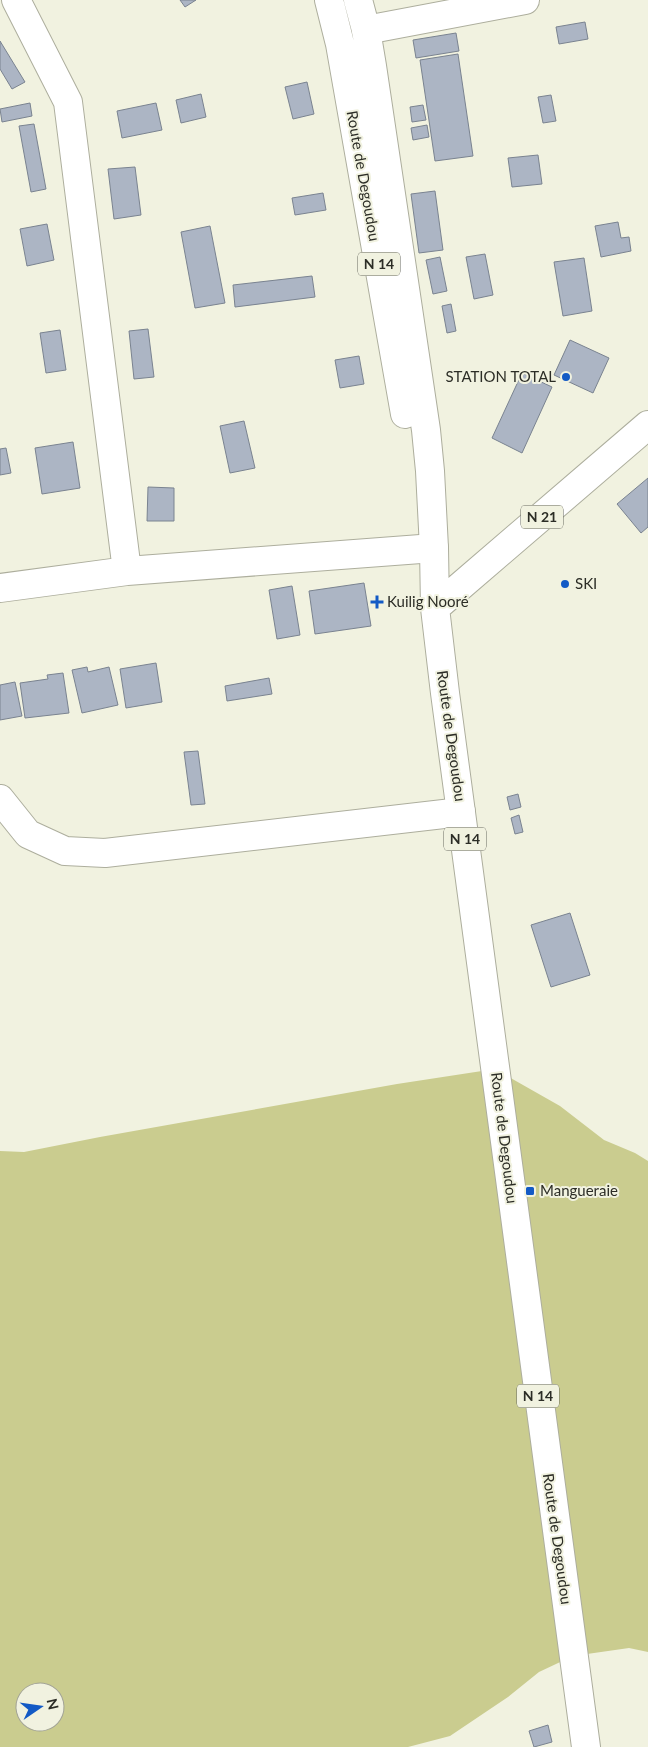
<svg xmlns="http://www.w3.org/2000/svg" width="648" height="1747" font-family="Lato,sans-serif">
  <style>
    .water { fill: #cacc8f; fill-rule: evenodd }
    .building { fill: #acb5c4; stroke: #7a8390 }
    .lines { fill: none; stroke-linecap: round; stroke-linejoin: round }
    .minor-casing { stroke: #adae9d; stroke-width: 30 }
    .major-casing { stroke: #adae9d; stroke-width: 30 }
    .minor { stroke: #fff; stroke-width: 28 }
    .major { stroke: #fff; stroke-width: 28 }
    .poi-dot { fill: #135ac5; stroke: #f1f2e0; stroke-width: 2 }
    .labels { text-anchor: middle; stroke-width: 4; stroke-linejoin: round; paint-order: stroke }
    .shield { fill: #f1f2e0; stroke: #67685e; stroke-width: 1 }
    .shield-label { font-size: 14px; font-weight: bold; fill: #2c2d26 }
    .street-label { font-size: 15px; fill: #2c2d26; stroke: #f1f2e0 }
    .poi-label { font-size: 15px; fill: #2c2d26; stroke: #f1f2e0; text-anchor: start }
  </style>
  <rect width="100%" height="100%" fill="#f1f2e0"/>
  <path class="water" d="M 495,1069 L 560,1106 L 604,1140 L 635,1153 L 648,1161 L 648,1652 L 629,1648 L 573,1656 L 539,1672 L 508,1697 L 450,1736 L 408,1747 L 0,1747 L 0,1151 L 24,1152 L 100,1137 L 397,1084 ZM 25,1692 L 55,1692 L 55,1722 L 25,1722 Z"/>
  <path class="building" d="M 180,0 L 196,0 L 185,7 Z
    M 585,22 L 588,39 L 559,44 L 556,27 Z
    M 456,33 L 459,51 L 416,58 L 413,40 Z
    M 0,41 L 25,82 L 12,89 L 0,69 Z
    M 458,54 L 473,156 L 435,161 L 420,60 Z
    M 307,82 L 314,114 L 293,119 L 285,87 Z
    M 201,94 L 206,117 L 181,123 L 176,100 Z
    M 551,95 L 556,121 L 543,123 L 538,97 Z
    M 30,103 L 32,116 L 2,122 L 0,109 Z
    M 156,103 L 162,130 L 122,138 L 117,111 Z
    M 423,105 L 426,120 L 412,122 L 410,107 Z
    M 34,124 L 46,189 L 31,192 L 19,126 Z
    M 427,125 L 429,137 L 413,140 L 411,128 Z
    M 538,155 L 542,184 L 512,187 L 508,158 Z
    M 135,167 L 141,215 L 114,219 L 108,169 Z
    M 435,191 L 443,250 L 419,253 L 411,194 Z
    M 323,193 L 326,210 L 295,215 L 292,198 Z
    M 618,222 L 621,238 L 629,237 L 631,251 L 601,257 L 595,226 Z
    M 47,224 L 54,260 L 27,266 L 20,229 Z
    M 210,226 L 225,303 L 195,308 L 181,232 Z
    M 485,254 L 493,295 L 474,299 L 466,257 Z
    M 440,257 L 447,291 L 433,294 L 426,260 Z
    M 584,258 L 592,311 L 563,316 L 554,262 Z
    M 312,276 L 315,297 L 235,307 L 233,285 Z
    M 451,304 L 456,331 L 447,333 L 442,306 Z
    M 148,329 L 154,377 L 134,379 L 129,331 Z
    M 60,330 L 66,370 L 46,373 L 40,333 Z
    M 570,340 L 609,358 L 593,393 L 554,375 Z
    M 359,356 L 364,384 L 340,388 L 335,360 Z
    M 522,373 L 552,387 L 522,453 L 492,438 Z
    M 244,421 L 255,468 L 230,473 L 220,426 Z
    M 73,442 L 80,488 L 42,494 L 35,448 Z
    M 6,448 L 11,473 L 0,475 L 0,449 Z
    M 648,478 L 648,527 L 641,533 L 617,504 Z
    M 148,487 L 174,488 L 174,521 L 147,521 Z
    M 364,583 L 371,626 L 315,634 L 309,591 Z
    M 292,586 L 300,635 L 277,639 L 269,590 Z
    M 156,663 L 162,702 L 126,708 L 120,669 Z
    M 87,667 L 88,672 L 109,667 L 118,705 L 82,713 L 72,670 Z
    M 63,673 L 69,713 L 25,718 L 20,683 L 48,679 L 47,675 Z
    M 269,678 L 272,694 L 227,701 L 225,686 Z
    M 15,682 L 22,716 L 0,720 L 0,685 Z
    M 198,751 L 205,804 L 191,805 L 184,752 Z
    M 518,794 L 521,807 L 510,810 L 507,797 Z
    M 519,815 L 523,832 L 515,834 L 511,818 Z
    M 570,913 L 590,975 L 551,987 L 531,925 Z
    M 548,1725 L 552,1742 L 534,1747 L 529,1731 Z"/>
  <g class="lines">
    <defs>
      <path id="minor" d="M 16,0 L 68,102 L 127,571
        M 366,30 L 525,0
        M 0,588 L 127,571 L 434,548
        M 0,799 L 28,834 L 65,851 L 105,853 L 461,812"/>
      <path id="major" d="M 329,0 L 340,44 L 405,414
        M 358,0 L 366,30 L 372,66 L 426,430 L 430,471 L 434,548 L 435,608 L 445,693 L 586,1747
        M 435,608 L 648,425"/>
    </defs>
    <use href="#minor" class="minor-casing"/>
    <use href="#major" class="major-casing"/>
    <use href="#minor" class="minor"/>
    <use href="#major" class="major"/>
  </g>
  <g class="poi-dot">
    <circle cx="566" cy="377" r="5"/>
    <circle cx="565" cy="584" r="5"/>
    <path d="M374.5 594.5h5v5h5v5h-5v5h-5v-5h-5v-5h5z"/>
    <rect x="525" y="1186" width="10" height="10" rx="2.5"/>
  </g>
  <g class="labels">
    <g class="shield">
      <rect x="358" y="252.5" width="42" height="23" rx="4"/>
      <rect x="521" y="505.5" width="42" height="23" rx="4"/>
      <rect x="444" y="827.5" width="42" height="23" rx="4"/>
      <rect x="517" y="1384.5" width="42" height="23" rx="4"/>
    </g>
    <g class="shield-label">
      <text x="379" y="269">N 14</text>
      <text x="542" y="522">N 21</text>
      <text x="465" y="844">N 14</text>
      <text x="538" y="1401">N 14</text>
    </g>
    <g class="street-label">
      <text transform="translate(363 176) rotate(80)" y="5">Route de Degoudou</text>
      <text transform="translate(451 736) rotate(82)" y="5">Route de Degoudou</text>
      <text transform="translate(504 1138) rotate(83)" y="5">Route de Degoudou</text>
      <text transform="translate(557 1539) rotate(82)" y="5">Route de Degoudou</text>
    </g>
    <g class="poi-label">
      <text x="556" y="382" text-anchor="end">STATION TOTAL</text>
      <text x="575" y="589">SKI</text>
      <text x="387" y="607">Kuilig Nooré</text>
      <text x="540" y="1196">Mangueraie</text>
    </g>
  </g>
  <g transform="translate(40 1707) rotate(77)"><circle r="24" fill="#f1f2e0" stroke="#a2a396"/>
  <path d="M0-4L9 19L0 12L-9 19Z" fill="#135ac5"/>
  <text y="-8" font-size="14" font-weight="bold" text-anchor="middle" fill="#2c2d26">N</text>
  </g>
</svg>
